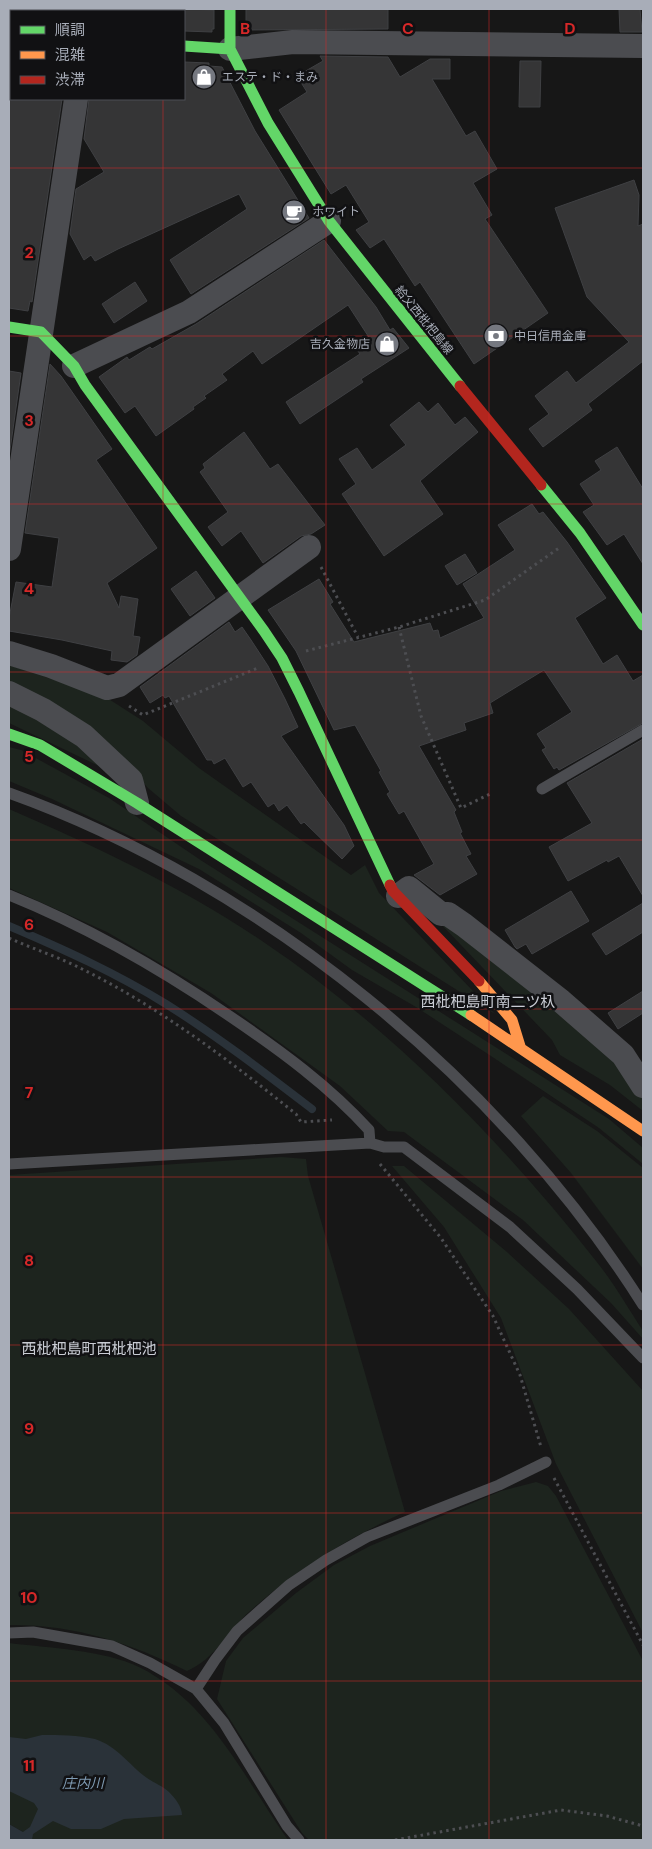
<svg xmlns="http://www.w3.org/2000/svg" width="652" height="1849" font-family="'DM Sans','Noto Sans JP',sans-serif">
  <style>
    .green { fill: #1d241e }
    .water { fill: #2a3239 }
    .lines { fill: none; stroke-linecap: round; stroke-linejoin: round }
    .stream { stroke: #2a3239; stroke-width: 8 }
    .building { fill: #353536; stroke: #3f4043 }
    .path { stroke: #4d4e52; stroke-width: 3; stroke-dasharray: 2.5 4; stroke-linecap: butt }
    .lane { stroke: #4b4c50; stroke-width: 11 }
    .street { stroke: #4b4c50; stroke-width: 24 }
    .fast { stroke: #63d668; stroke-width: 11 }
    .slow { stroke: #ff974d; stroke-width: 11 }
    .jam { stroke: #b3261e; stroke-width: 11 }
    .grid { fill: none; stroke: #d62828; stroke-width: 1; stroke-opacity: 0.55 }
    .labels { text-anchor: middle; stroke-width: 5; stroke-linejoin: round; paint-order: stroke }
    .poi-label { font-size: 12px; fill: #a8adb8; stroke: #111113; text-anchor: start }
    .street-label { font-size: 12px; fill: #a8adb8; stroke: #111113 }
    .water-label { font-size: 14px; font-style: italic; fill: #7f9bb3; stroke: #111113 }
    .quarter-label { font-size: 15px; fill: #c9ccd4; stroke: #111113 }
    .grid-label { font-size: 16px; text-anchor: middle; font-weight: bold; fill: #d62828; stroke: #111113; stroke-width: 5; stroke-linejoin: round; paint-order: stroke }
  </style>
  <rect width="100%" height="100%" fill="#171717"/>
  <path class="green" d="M 9,665 L 104,696 L 143,721 L 199,768 L 351,875 L 365,865 L 379,893 L 495,1014 L 181,816 L 148,788 L 117,754 L 9,683 Z
    M 9,700 L 52,723 L 101,767 L 9,723 Z
    M 9,747 L 21,750 L 109,798 L 202,861 L 609,1119 L 643,1148 L 643,1164 L 599,1128 L 494,1058 L 416,1007 L 352,970 L 301,933 L 199,869 L 52,799 L 9,781 Z
    M 9,809 C 97,847 186,889 265,943 C 393,1030 501,1140 596,1261 C 614,1283 628,1308 643,1331 L 643,1339 L 611,1303 L 523,1220 L 404,1132 L 388,1131 L 340,1086 L 211,993 L 107,932 L 9,888 Z
    M 416,898 L 566,1014 L 643,1092 L 643,1111 L 610,1085 L 560,1055 L 552,1040 Z
    M 543,1096 L 597,1131 L 643,1168 L 643,1269 L 571,1173 L 521,1116 Z
    M 282,1157 L 306,1159 L 308,1176 L 405,1512 C 348,1538 297,1569 250,1611 C 228,1631 215,1659 187,1671 C 130,1643 73,1624 9,1625 L 9,1175 Z
    M 392,1166 L 404,1166 L 507,1252 L 569,1309 L 643,1391 L 643,1633 L 556,1464 L 501,1318 L 444,1227 Z
    M 536,1482 L 548,1486 L 556,1496 L 643,1661 L 643,1840 L 309,1840 L 302,1833 L 217,1699 L 226,1661 L 243,1638 L 296,1593 L 334,1565 L 370,1546 L 501,1491 Z
    M 9,1643 C 48,1648 104,1650 139,1667 C 211,1703 244,1778 288,1840 L 29,1840 L 23,1832 L 9,1824 Z"/>
  <path class="water" d="M 42,1735 C 59,1735 78,1735 95,1739 C 117,1746 129,1765 147,1778 C 154,1783 163,1786 169,1792 C 175,1798 182,1807 182,1815 L 124,1819 L 101,1829 L 71,1829 L 53,1821 L 33,1834 L 32,1840 L 9,1840 L 9,1824 L 23,1832 L 30,1827 L 38,1809 L 34,1803 L 9,1791 L 9,1737 L 26,1739 Z"/>
  <g class="lines">
    <path class="stream" d="M 9,926 C 63,949 116,973 166,1004 C 217,1036 265,1073 312,1109"/>
  </g>
  <path class="building" d="M 184,9 L 214,10 L 214,29 L 212,29 L 212,32 L 184,31 Z
    M 246,9 L 388,9 L 388,29 L 246,30 Z
    M 619,9 L 640,9 L 642,32 L 620,32 Z
    M 320,56 L 388,57 L 400,77 L 430,59 L 450,59 L 450,79 L 432,79 L 466,136 L 475,131 L 497,169 L 473,183 L 492,215 L 485,219 L 548,313 L 474,364 L 420,282 L 415,286 L 384,239 L 370,248 L 356,230 L 369,222 L 346,185 L 331,194 L 279,110 L 307,92 L 297,76 L 323,61 Z
    M 520,61 L 541,61 L 540,107 L 519,107 Z
    M 184,62 L 209,63 L 209,66 L 222,67 L 255,131 L 309,218 L 191,294 L 170,260 L 247,209 L 239,194 L 118,249 L 95,261 L 91,255 L 84,260 L 70,234 L 76,189 L 104,172 L 84,139 L 89,99 L 184,99 Z
    M 9,99 L 62,99 L 32,302 L 30,301 L 28,311 L 9,308 Z
    M 634,180 L 639,195 L 638,226 L 643,224 L 643,361 L 588,404 L 592,410 L 543,447 L 529,429 L 549,414 L 535,396 L 567,371 L 576,383 L 629,342 L 587,297 L 555,208 Z
    M 324,240 L 376,307 L 390,330 L 393,328 L 409,348 L 361,379 L 363,382 L 300,424 L 286,402 L 360,354 L 358,351 L 372,342 L 348,305 L 262,364 L 253,351 L 222,374 L 227,380 L 204,396 L 206,398 L 193,407 L 194,409 L 156,436 L 135,406 L 125,413 L 99,377 L 127,357 L 129,360 L 150,347 L 152,349 L 196,324 Z
    M 135,282 L 147,301 L 114,323 L 102,304 Z
    M 50,364 L 61,376 L 112,449 L 96,460 L 157,548 L 107,583 L 119,608 L 121,596 L 138,599 L 133,636 L 140,637 L 137,655 L 127,662 L 111,660 L 112,651 L 62,640 L 9,631 L 9,618 L 16,582 L 52,587 L 59,538 L 25,533 Z
    M 9,371 L 21,373 L 9,457 Z
    M 419,402 L 428,412 L 438,403 L 455,425 L 465,417 L 478,432 L 420,481 L 443,514 L 384,556 L 342,494 L 356,484 L 339,459 L 357,448 L 372,470 L 406,445 L 390,425 Z
    M 244,432 L 270,469 L 278,464 L 325,525 L 311,534 L 301,536 L 263,563 L 241,531 L 222,546 L 208,527 L 228,512 L 200,472 L 205,468 L 203,464 Z
    M 617,447 L 643,489 L 643,564 L 624,534 L 607,545 L 583,512 L 594,505 L 580,484 L 601,470 L 595,461 Z
    M 532,504 L 539,514 L 543,512 L 567,542 L 606,598 L 575,618 L 603,664 L 617,655 L 633,681 L 643,675 L 643,723 L 559,770 L 557,767 L 554,769 L 542,750 L 546,748 L 537,734 L 572,712 L 544,670 L 490,703 L 493,713 L 464,723 L 466,730 L 419,746 L 456,810 L 454,812 L 462,832 L 460,833 L 471,854 L 466,856 L 477,874 L 440,895 L 414,875 L 434,864 L 404,811 L 399,814 L 387,794 L 390,792 L 379,772 L 381,771 L 355,725 L 334,730 L 296,651 L 268,610 L 319,579 L 333,602 L 330,604 L 354,642 L 430,623 L 433,631 L 438,630 L 440,638 L 484,618 L 463,584 L 515,550 L 498,525 Z
    M 465,554 L 477,573 L 457,585 L 445,566 Z
    M 196,571 L 215,598 L 190,616 L 171,589 Z
    M 229,622 L 235,632 L 242,627 L 251,640 L 268,666 L 285,699 L 298,727 L 281,736 L 344,825 L 354,846 L 342,859 L 304,822 L 301,824 L 287,805 L 279,811 L 274,803 L 268,807 L 251,782 L 243,787 L 225,758 L 214,764 L 212,760 L 207,760 L 169,696 L 165,698 L 163,695 L 150,703 L 140,687 Z
    M 643,739 L 643,896 L 619,856 L 608,862 L 607,860 L 568,881 L 549,847 L 592,823 L 567,783 Z
    M 571,891 L 589,921 L 532,954 L 526,944 L 517,949 L 515,947 L 505,930 Z
    M 643,903 L 643,932 L 606,955 L 592,934 Z
    M 643,991 L 643,1013 L 618,1029 L 608,1013 Z"/>
  <g class="lines">
    <path class="path" d="M 321,567 L 358,637
      M 399,627 L 421,716 L 461,808 L 492,793
      M 306,651 L 399,627 L 485,600 L 559,548
      M 129,706 L 143,715 L 258,668
      M 9,938 C 33,949 59,957 82,969 C 159,1007 229,1060 296,1114 L 301,1122 L 332,1120
      M 380,1164 L 441,1238 L 493,1316 L 520,1375 L 541,1447
      M 554,1478 L 643,1645
      M 395,1840 L 561,1810 L 607,1816 L 643,1826"/>
    <path class="lane" d="M 542,789 L 643,730
      M 9,793 C 260,883 501,1080 643,1305
      M 9,895 C 88,927 161,969 231,1017 C 281,1051 329,1086 369,1130 L 370,1143
      M 9,1164 L 370,1143 L 384,1147 L 404,1147 L 510,1227 L 577,1289 L 643,1358
      M 9,1633 L 33,1632 L 112,1646 L 150,1663 L 196,1689 L 224,1723 L 287,1826 L 299,1840
      M 196,1689 L 215,1660 L 237,1631 L 289,1585 L 326,1560 L 367,1537 L 499,1485 L 546,1462"/>
    <path class="street" d="M 230,49 L 293,42 L 643,46
      M 74,366 L 189,312 L 329,221
      M 9,549 L 76,99
      M 9,653 L 51,666 L 107,688 L 119,685 L 309,547
      M 9,693 L 43,710 L 84,736 L 131,780 L 137,803
      M 398,896 L 409,888 L 441,914 L 448,914 L 464,925 L 561,1001 L 623,1055 L 643,1086"/>
    <path class="fast" d="M 230,9 L 230,49 L 268,123 L 329,221 L 460,386
      M 9,24 L 11,24
      M 184,46 L 230,49
      M 9,327 L 41,332 L 74,366 L 85,385 L 264,631 L 282,658 L 299,692 L 390,885
      M 541,485 L 580,533 L 643,625
      M 9,734 L 40,745 L 137,803 L 471,1015"/>
    <path class="slow" d="M 479,981 L 512,1020 L 520,1046
      M 471,1015 L 643,1131"/>
    <path class="jam" d="M 460,386 L 541,485
      M 390,885 L 393,891 L 479,981"/>
  </g>
  <path class="grid" d="M 163,9 L 163,11M 326,9 L 326,1840M 489,9 L 489,1840M 163,99 L 163,1840M 9,168 L 643,168M 9,336 L 643,336M 9,504 L 643,504M 9,672 L 643,672M 9,840 L 643,840M 9,1009 L 643,1009M 9,1177 L 643,1177M 9,1345 L 643,1345M 9,1513 L 643,1513M 9,1681 L 643,1681"/>
  <defs>
    <symbol id="shop-disc" viewBox="-11 -11 22 22"><circle r="9.5" fill="#757880" stroke="#111113"/><path d="M-5-2.5h2.3a2.7 3.5 0 0 1 5.4 0H5L5.5 6h-11ZM-1.5-2.5h3a1.5 2.3 0 0 0-3 0Z" fill="#fff"/></symbol>
    <symbol id="cafe-disc" viewBox="-11 -11 22 22"><circle r="9.5" fill="#757880" stroke="#111113"/><path d="M-5.5-4.5H6V0H3Q3 3.5 0 3.5H-2.5Q-5.5 3.5-5.5 0ZM3-3.2v2h1.7v-2ZM-6 4.5H4V6H-6Z" fill="#fff"/></symbol>
    <symbol id="bank-disc" viewBox="-11 -11 22 22"><circle r="9.5" fill="#757880" stroke="#111113"/><path d="M-6-4H6V4H-6ZM0-2.3a2.3 2.3 0 1 0 0 4.6a2.3 2.3 0 1 0 0-4.6Z" fill="#fff"/></symbol>
  </defs>
  <g fill-rule="evenodd">
    <use href="#shop-disc" x="190" y="63" width="28" height="28"/>
    <use href="#cafe-disc" x="280" y="198" width="28" height="28"/>
    <use href="#bank-disc" x="482" y="322" width="28" height="28"/>
    <use href="#shop-disc" x="373" y="330" width="28" height="28"/>
  </g>
  <g class="labels">
    <g class="poi-label">
      <text x="222" y="81">エステ・ド・まみ</text>
      <text x="312" y="216">ホワイト</text>
      <text x="514" y="340">中日信用金庫</text>
      <text x="370" y="348" text-anchor="end">吉久金物店</text>
    </g>
    <g class="street-label">
      <text transform="translate(424 320) rotate(51)" y="4">給父西枇杷島線</text>
    </g>
    <g class="water-label">
      <text x="83" y="1788">庄内川</text>
    </g>
    <g class="quarter-label">
      <text x="488" y="1007">西枇杷島町南二ツ杁</text>
      <text x="89" y="1354">西枇杷島町西枇杷池</text>
    </g>
  </g>
  <g class="grid-label">
    <text x="245" y="34">B</text>
    <text x="408" y="34">C</text>
    <text x="570" y="34">D</text>
    <text x="29" y="258">2</text>
    <text x="29" y="426">3</text>
    <text x="29" y="594">4</text>
    <text x="29" y="762">5</text>
    <text x="29" y="930">6</text>
    <text x="29" y="1098">7</text>
    <text x="29" y="1266">8</text>
    <text x="29" y="1434">9</text>
    <text x="29" y="1603">10</text>
    <text x="29" y="1771">11</text>
  </g>
  <rect width="652" height="1849" fill="none" stroke="#a8adb8" stroke-width="20"/>
  <rect x="10" y="10" width="175" height="90" fill="#111113" stroke="#4d4f55"/>
  <rect x="20" y="26" width="25" height="8" fill="#63d668" stroke="#4d4f55"/>
  <text x="55" y="35" font-size="15" fill="#a8adb8">順調</text>
  <rect x="20" y="51" width="25" height="8" fill="#ff974d" stroke="#4d4f55"/>
  <text x="55" y="60" font-size="15" fill="#a8adb8">混雑</text>
  <rect x="20" y="76" width="25" height="8" fill="#b3261e" stroke="#4d4f55"/>
  <text x="55" y="85" font-size="15" fill="#a8adb8">渋滞</text>
</svg>
